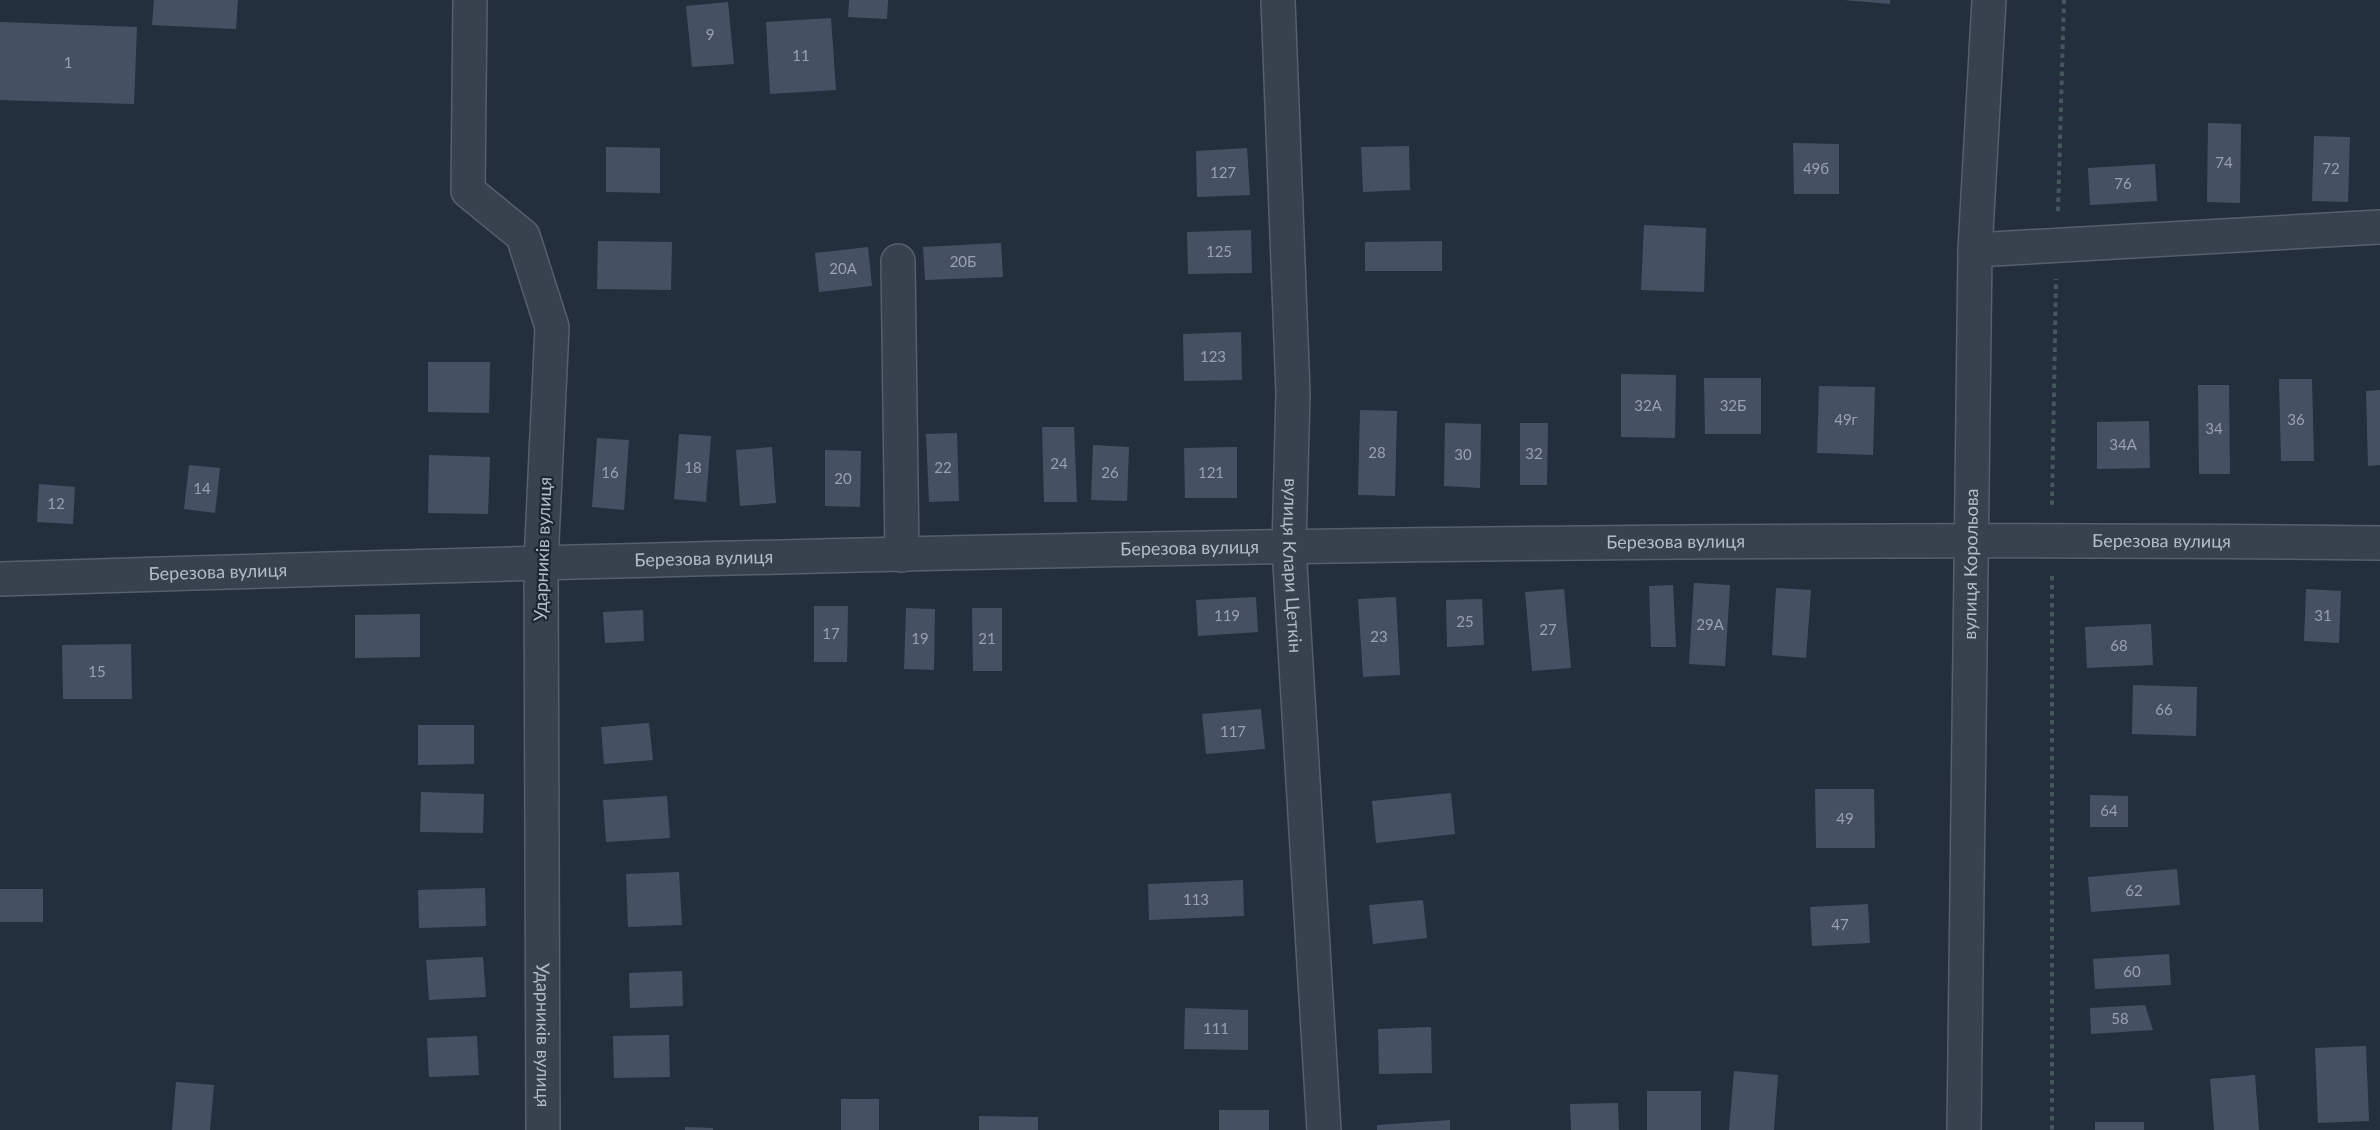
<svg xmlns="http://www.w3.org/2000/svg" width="2380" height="1130" font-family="Lato,sans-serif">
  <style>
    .building { fill: #455162 }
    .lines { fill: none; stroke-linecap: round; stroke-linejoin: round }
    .minor-casing { stroke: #565f6c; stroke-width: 36 }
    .path { stroke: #44595c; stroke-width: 4; stroke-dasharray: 4.5 4.5; stroke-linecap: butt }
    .minor { stroke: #38414e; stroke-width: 33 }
    .labels { text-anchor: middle; stroke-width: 4.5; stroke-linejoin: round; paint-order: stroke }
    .number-label { font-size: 15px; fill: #98a1af }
    .street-label { font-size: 18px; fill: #b4bcc9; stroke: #1d2633 }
  </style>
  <rect width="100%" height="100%" fill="#242f3e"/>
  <path class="building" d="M 154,0 L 238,0 L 236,29 L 152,25 Z
    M 849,0 L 888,0 L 887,19 L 848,17 Z
    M 1844,0 L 1890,0 L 1890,4 Z
    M 728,2 L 734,64 L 692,67 L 686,6 Z
    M 831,18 L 836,90 L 770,94 L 766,22 Z
    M 0,22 L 137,27 L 134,104 L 0,100 Z
    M 2208,123 L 2241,124 L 2240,203 L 2207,202 Z
    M 2314,136 L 2350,137 L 2348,202 L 2312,201 Z
    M 1793,143 L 1839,144 L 1839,194 L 1794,194 Z
    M 1409,146 L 1410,190 L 1363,192 L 1361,147 Z
    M 606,147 L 660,148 L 660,193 L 606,192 Z
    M 1247,148 L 1250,195 L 1197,197 L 1196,151 Z
    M 2155,164 L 2157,201 L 2090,205 L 2088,168 Z
    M 1644,225 L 1706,228 L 1704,292 L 1641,290 Z
    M 1251,230 L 1252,273 L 1188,274 L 1187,232 Z
    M 598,241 L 672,242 L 671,290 L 597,289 Z
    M 1442,241 L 1442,271 L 1365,271 L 1365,242 Z
    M 1001,243 L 1003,277 L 925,280 L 923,247 Z
    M 868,247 L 872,286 L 819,292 L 815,253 Z
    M 1241,332 L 1242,380 L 1184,381 L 1183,334 Z
    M 428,362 L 490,362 L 489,413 L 428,412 Z
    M 1621,374 L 1676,375 L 1675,438 L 1621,437 Z
    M 1704,378 L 1761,378 L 1761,434 L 1705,434 Z
    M 2279,379 L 2312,379 L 2314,461 L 2281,461 Z
    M 2198,385 L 2229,385 L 2230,474 L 2199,474 Z
    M 1819,386 L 1875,387 L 1873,455 L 1817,453 Z
    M 2380,390 L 2380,465 L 2368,466 L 2366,391 Z
    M 1360,410 L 1397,411 L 1395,496 L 1358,495 Z
    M 2149,421 L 2150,468 L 2097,469 L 2097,422 Z
    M 1445,423 L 1481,424 L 1480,488 L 1444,486 Z
    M 1520,423 L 1548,423 L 1547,485 L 1520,485 Z
    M 1042,427 L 1074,427 L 1077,502 L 1044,502 Z
    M 957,433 L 959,501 L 929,502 L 926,434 Z
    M 679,434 L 711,436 L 706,502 L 674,499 Z
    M 597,438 L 629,440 L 624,510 L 592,507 Z
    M 1093,445 L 1129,447 L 1127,501 L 1091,500 Z
    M 772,447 L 776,503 L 740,506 L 736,450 Z
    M 1237,447 L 1237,498 L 1185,498 L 1184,448 Z
    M 825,450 L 861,451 L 860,507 L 825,506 Z
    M 429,455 L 490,457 L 488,514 L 428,513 Z
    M 189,465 L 220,468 L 215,513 L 184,509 Z
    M 39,484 L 75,487 L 73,524 L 37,522 Z
    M 1694,583 L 1730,585 L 1725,666 L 1689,664 Z
    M 1673,585 L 1676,647 L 1651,647 L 1649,586 Z
    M 1776,588 L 1811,590 L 1806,658 L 1772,655 Z
    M 1564,589 L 1571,668 L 1532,671 L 1525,592 Z
    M 2306,589 L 2341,591 L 2339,643 L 2304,641 Z
    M 1256,597 L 1258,632 L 1198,636 L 1196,600 Z
    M 1396,597 L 1400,675 L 1363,677 L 1358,599 Z
    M 1482,599 L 1484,645 L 1447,647 L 1446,600 Z
    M 814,606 L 848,606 L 847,662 L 814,662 Z
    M 906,608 L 935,609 L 934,670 L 904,669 Z
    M 972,608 L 1002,608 L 1002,671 L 973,671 Z
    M 643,610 L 644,641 L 605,643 L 603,612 Z
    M 420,614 L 420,657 L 355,658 L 355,615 Z
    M 2151,624 L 2153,665 L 2087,668 L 2085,627 Z
    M 131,644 L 132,699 L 63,699 L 62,645 Z
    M 2133,685 L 2197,687 L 2196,736 L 2132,734 Z
    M 1261,709 L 1265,749 L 1206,754 L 1202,714 Z
    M 649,723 L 653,760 L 604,764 L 601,727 Z
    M 418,725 L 474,725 L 474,764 L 418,765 Z
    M 1815,789 L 1874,789 L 1875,848 L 1816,848 Z
    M 421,792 L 484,794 L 483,833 L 420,832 Z
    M 1451,793 L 1455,834 L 1376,843 L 1372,801 Z
    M 2090,795 L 2128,796 L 2128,827 L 2090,827 Z
    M 667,796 L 670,838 L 606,842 L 603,800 Z
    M 2177,869 L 2180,905 L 2091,912 L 2088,877 Z
    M 679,872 L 682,925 L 628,927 L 626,874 Z
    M 1243,880 L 1244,916 L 1149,920 L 1148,884 Z
    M 485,888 L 486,926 L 419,928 L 418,890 Z
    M 0,889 L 43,889 L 43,922 L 0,922 Z
    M 1423,900 L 1427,938 L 1373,944 L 1369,905 Z
    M 1868,904 L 1870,943 L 1812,946 L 1810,907 Z
    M 2169,954 L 2171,985 L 2095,989 L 2093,959 Z
    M 483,957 L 486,997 L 429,1000 L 426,960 Z
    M 682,971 L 683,1006 L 630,1008 L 629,973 Z
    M 2145,1005 L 2153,1030 L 2091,1034 L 2090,1008 Z
    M 1185,1008 L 1248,1010 L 1248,1050 L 1184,1049 Z
    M 1431,1027 L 1432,1073 L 1379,1074 L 1378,1029 Z
    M 669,1035 L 670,1077 L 614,1078 L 613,1036 Z
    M 477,1036 L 479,1075 L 429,1077 L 427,1038 Z
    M 2366,1046 L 2369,1121 L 2318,1123 L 2315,1048 Z
    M 1734,1071 L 1778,1075 L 1774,1130 L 1729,1130 Z
    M 2255,1075 L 2259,1130 L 2214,1130 L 2210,1079 Z
    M 176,1082 L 214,1085 L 210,1130 L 172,1130 Z
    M 1647,1091 L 1701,1091 L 1701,1130 L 1647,1130 Z
    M 841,1099 L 879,1099 L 879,1130 L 841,1130 Z
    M 1618,1103 L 1619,1130 L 1571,1130 L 1570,1104 Z
    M 1219,1110 L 1269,1110 L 1269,1130 L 1219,1130 Z
    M 979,1116 L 1038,1117 L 1038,1130 L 979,1130 Z
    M 1450,1120 L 1450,1130 L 1377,1130 L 1377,1125 Z
    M 2095,1122 L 2144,1122 L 2144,1130 L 2095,1130 Z
    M 685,1127 L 713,1128 L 713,1130 L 685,1130 Z"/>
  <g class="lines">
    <defs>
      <g id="minor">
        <path id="s1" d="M 470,0 L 468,191 L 523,236 L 552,327 L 541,562 L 543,1130"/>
        <path id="s2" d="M 1278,0 L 1293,393 L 1289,548 L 1324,1130"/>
        <path d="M 1975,250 L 2380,227"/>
        <path d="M 898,261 L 902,555"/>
        <path id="s3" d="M 0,579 C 793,554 1587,534 2380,543"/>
        <path id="s4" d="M 1964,1130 L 1975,250 L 1989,0"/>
      </g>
    </defs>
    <use href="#minor" class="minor-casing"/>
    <path class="path" d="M 2058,211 L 2064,0
      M 2052,505 L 2056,279
      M 2052,576 L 2052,1130"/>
    <use href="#minor" class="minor"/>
  </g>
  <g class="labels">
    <g class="number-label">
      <text x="710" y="40">9</text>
      <text x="801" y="61">11</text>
      <text x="68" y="68">1</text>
      <text x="2224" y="168">74</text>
      <text x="1816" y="174">49б</text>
      <text x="2331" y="174">72</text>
      <text x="1223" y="178">127</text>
      <text x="2123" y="189">76</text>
      <text x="1219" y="257">125</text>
      <text x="963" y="267">20Б</text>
      <text x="843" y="274">20А</text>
      <text x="1213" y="362">123</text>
      <text x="1648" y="411">32А</text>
      <text x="1733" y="411">32Б</text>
      <text x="1846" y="425">49г</text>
      <text x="2296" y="425">36</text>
      <text x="2214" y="434">34</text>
      <text x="2123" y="450">34А</text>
      <text x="1377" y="458">28</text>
      <text x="1534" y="459">32</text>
      <text x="1463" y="460">30</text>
      <text x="1059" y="469">24</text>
      <text x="693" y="473">18</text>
      <text x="943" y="473">22</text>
      <text x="610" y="478">16</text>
      <text x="1110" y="478">26</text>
      <text x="1211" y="478">121</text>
      <text x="843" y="484">20</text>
      <text x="202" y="494">14</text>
      <text x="56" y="509">12</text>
      <text x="1227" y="621">119</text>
      <text x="2323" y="621">31</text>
      <text x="1465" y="627">25</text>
      <text x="1710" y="630">29А</text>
      <text x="1548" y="635">27</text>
      <text x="831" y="639">17</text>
      <text x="1379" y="642">23</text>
      <text x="920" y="644">19</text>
      <text x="987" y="644">21</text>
      <text x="2119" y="651">68</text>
      <text x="97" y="677">15</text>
      <text x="2164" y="715">66</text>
      <text x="1233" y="737">117</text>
      <text x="2109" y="816">64</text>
      <text x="1845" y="824">49</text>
      <text x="2134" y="896">62</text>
      <text x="1196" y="905">113</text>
      <text x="1840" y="930">47</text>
      <text x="2132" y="977">60</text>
      <text x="2120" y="1024">58</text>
      <text x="1216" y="1034">111</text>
    </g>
    <g class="street-label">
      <text dy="6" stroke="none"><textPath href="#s3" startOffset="2162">Березова вулиця</textPath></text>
      <text dy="6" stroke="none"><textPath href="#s3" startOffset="1676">Березова вулиця</textPath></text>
      <text transform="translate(543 549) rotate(-88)" y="6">Ударників вулиця</text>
      <text dy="6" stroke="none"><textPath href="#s3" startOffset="1190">Березова вулиця</textPath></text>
      <text dy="6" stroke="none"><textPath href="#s3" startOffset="704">Березова вулиця</textPath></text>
      <text dy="6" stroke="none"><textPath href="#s2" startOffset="566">вулиця Клари Цеткін</textPath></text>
      <text dy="6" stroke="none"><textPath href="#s4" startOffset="566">вулиця Корольова</textPath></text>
      <text dy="6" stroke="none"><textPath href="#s3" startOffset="218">Березова вулиця</textPath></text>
      <text dy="6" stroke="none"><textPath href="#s1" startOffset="1066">Ударників вулиця</textPath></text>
    </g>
  </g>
</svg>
